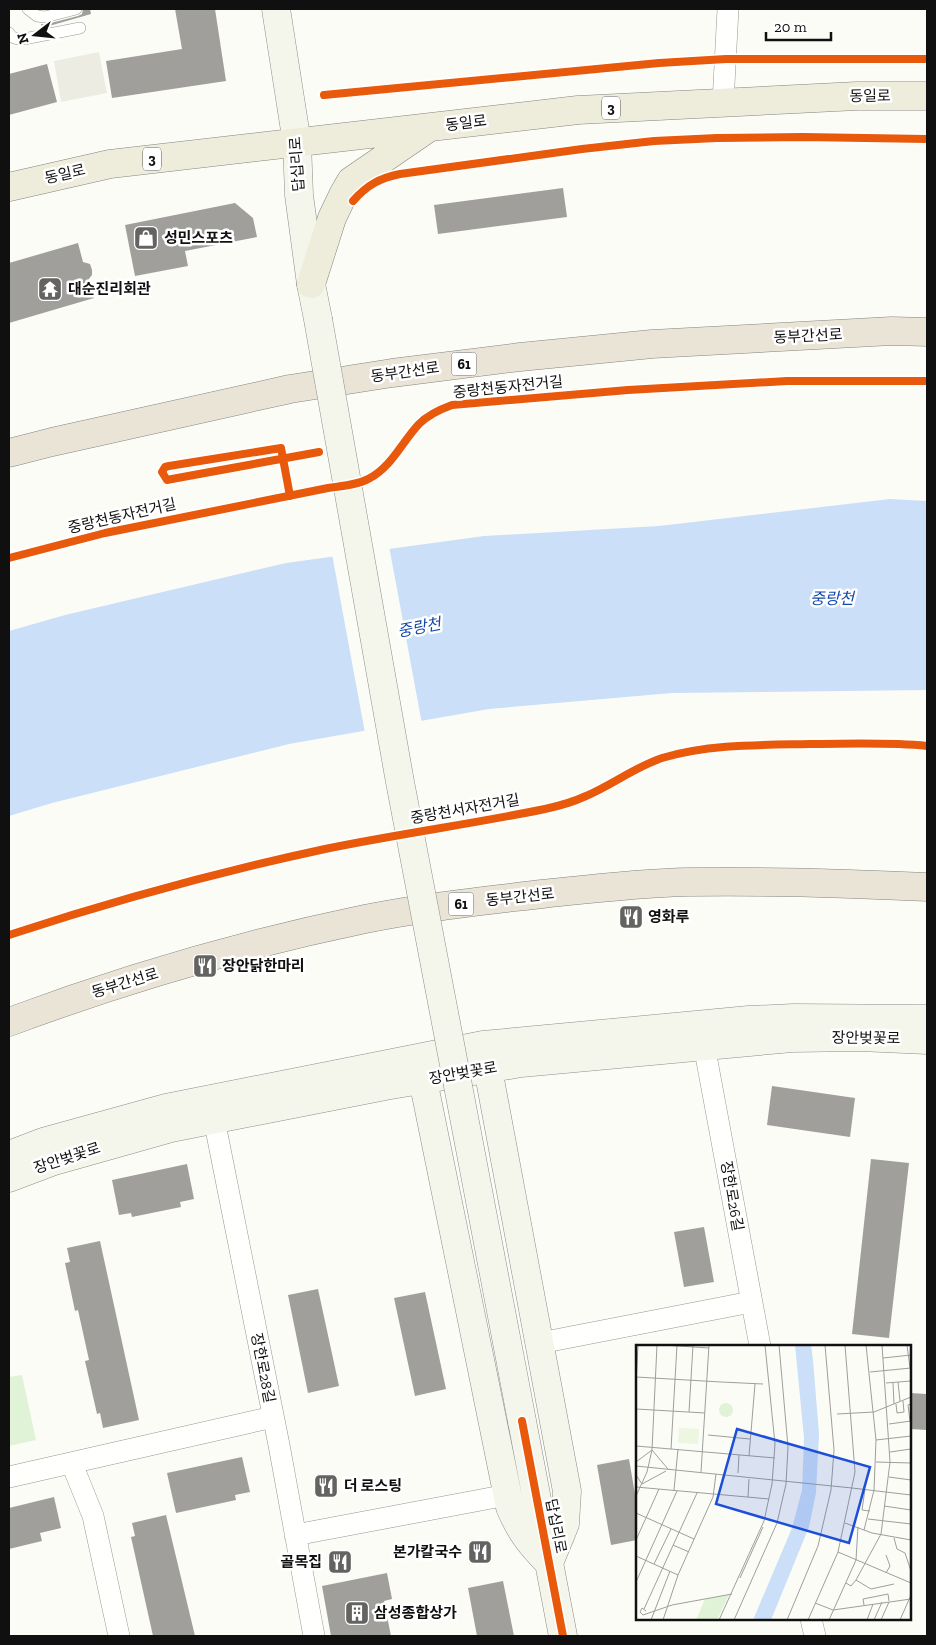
<svg xmlns="http://www.w3.org/2000/svg" width="936" height="1645" font-family="'Zilla Slab','Noto Sans KR',serif">
  <style>
    .green { fill: #e1f3d6 }
    .plaza { fill: #edece2 }
    .water { fill: #cbdff8 }
    .pier { fill: #fcfcf7 }
    .building { fill: #a09f9b }
    .lines { fill: none; stroke-linecap: round; stroke-linejoin: round }
    .lane-casing { stroke: #969694; stroke-width: 12 }
    .street-casing { stroke: #969694; stroke-width: 22 }
    .secondary-casing { stroke: #8d8d8b; stroke-width: 29 }
    .primary-casing { stroke: #848481; stroke-width: 29 }
    .highway-casing { stroke: #848481; stroke-width: 29 }
    .lane { stroke: #fffffe; stroke-width: 11 }
    .street { stroke: #fffffe; stroke-width: 21 }
    .secondary { stroke: #f5f6eb; stroke-width: 28 }
    .primary { stroke: #eeecda; stroke-width: 28 }
    .highway { stroke: #eae4d7; stroke-width: 28 }
    .secondary-bridge-casing { stroke: #8d8d8b; stroke-width: 29; stroke-linecap: butt }
    .secondary-bridge { stroke: #f5f6eb; stroke-width: 28 }
    .cycleway-casing { stroke: #fff; stroke-width: 11 }
    .cycleway { stroke: #e8590c; stroke-width: 8 }
    .labels { text-anchor: middle; stroke-width: 5; stroke-linejoin: round; paint-order: stroke }
    .shield { fill: #fff; stroke: #585858; stroke-width: 1 }
    .shield-label { font-size: 14px; font-weight: bold; fill: #101010 }
    .street-label { font-size: 15px; fill: #101010; stroke: #fff }
    .poi-label { font-size: 15px; font-weight: bold; fill: #101010; stroke: #fff; text-anchor: start }
    .water-label { font-size: 16px; font-style: italic; fill: #144aa8; stroke: #fff }
    .inset-road { fill: none; stroke: #9e9e9b; stroke-width: 1 }
    .view { fill: #1d4ed8; fill-opacity: 0.15; stroke: #1d4ed8; stroke-width: 2.5 }
    .inset-edge { fill: none; stroke: #101010; stroke-width: 2.5 }
  </style>
  <rect width="100%" height="100%" fill="#fcfcf7"/>
  <path class="green" d="M 22,1375 L 36,1440 L 9,1446 L 9,1377 Z"/>
  <path class="plaza" d="M 99,52 L 107,93 L 61,102 L 54,61 Z"/>
  <path class="water" d="M 890,499 L 927,501 L 927,690 L 672,693 L 489,709 L 289,744 L 52,803 L 9,816 L 9,631 L 65,615 L 286,563 L 484,536 L 659,526 Z"/>
  <path class="pier" d="M 389,546 L 422,724 L 365,733 L 332,554 Z"/>
  <path class="building" d="M 83,9 L 90,9 L 91,14 L 42,28 L 41,24 L 47,24 L 78,16 L 82,14 Z
    M 175,9 L 215,9 L 226,81 L 112,98 L 106,61 L 182,49 Z
    M 47,64 L 57,102 L 9,115 L 9,74 Z
    M 563,188 L 567,217 L 438,234 L 434,205 Z
    M 235,203 L 253,218 L 257,237 L 185,251 L 188,266 L 135,276 L 125,225 Z
    M 78,243 L 83,262 L 90,264 L 92,270 L 92,275 L 88,280 L 94,298 L 9,323 L 9,263 Z
    M 772,1086 L 855,1098 L 850,1137 L 767,1125 Z
    M 871,1159 L 909,1163 L 889,1338 L 852,1334 Z
    M 187,1164 L 194,1199 L 180,1202 L 181,1207 L 132,1217 L 131,1213 L 119,1215 L 112,1180 Z
    M 704,1227 L 714,1282 L 684,1287 L 674,1232 Z
    M 100,1241 L 139,1420 L 103,1428 L 100,1413 L 97,1414 L 85,1361 L 89,1360 L 78,1310 L 75,1311 L 65,1263 L 70,1262 L 67,1248 Z
    M 318,1289 L 339,1386 L 308,1393 L 288,1295 Z
    M 425,1292 L 446,1389 L 415,1396 L 394,1298 Z
    M 910,1393 L 927,1394 L 927,1430 L 910,1429 Z
    M 242,1457 L 250,1492 L 235,1495 L 236,1500 L 176,1513 L 167,1473 Z
    M 629,1459 L 637,1506 L 637,1540 L 611,1545 L 597,1465 Z
    M 54,1497 L 61,1528 L 40,1533 L 42,1541 L 9,1549 L 9,1508 Z
    M 166,1515 L 195,1636 L 153,1636 L 131,1537 L 135,1536 L 132,1523 Z
    M 387,1573 L 392,1599 L 384,1601 L 391,1636 L 331,1636 L 322,1586 Z
    M 503,1581 L 514,1636 L 477,1636 L 468,1588 Z"/>
  <g class="lines">
    <defs>
      <path id="lane" d="M 28,9 L 37,16 L 45,17 L 76,9
        M 9,33 C 12,39 17,39 24,39 L 80,28"/>
      <path id="street" d="M 723,103 L 728,9
        M 704,1045 L 760,1346
        M 211,1104 L 279,1445 L 314,1636
        M 540,1343 L 751,1302
        M 72,1464 L 93,1516 L 119,1636
        M 9,1477 L 273,1417
        M 295,1535 L 507,1495
        M 811,1619 L 815,1636"/>
      <path id="secondary" d="M 276,9 L 297,143 L 299,195 L 311,284 L 318,319
        M 423,1080 L 510,1507 C 520,1531 531,1545 549,1563 L 565,1524 L 567,1491 L 488,1069
        M 9,1155 L 43,1142 L 166,1108 L 483,1045 L 749,1020 L 794,1018 L 927,1019
        M 9,1178 L 54,1161 L 171,1128 L 385,1086 L 521,1063 L 792,1038 L 860,1037 L 927,1040
        M 522,1421 L 563,1636"/>
      <path id="primary" d="M 9,187 L 110,164 L 578,110 L 857,96 L 927,96
        M 311,284 L 332,218 L 343,195 L 351,181 L 427,129"/>
      <path id="highway" d="M 9,453 L 52,442 L 290,389 L 392,373 L 520,357 L 652,344 L 892,331 L 927,332
        M 9,1022 C 125,979 244,944 365,919 C 424,907 483,901 542,894 C 590,889 639,883 688,882 C 768,881 847,883 927,887"/>
    </defs>
    <use href="#lane" class="lane-casing"/>
    <use href="#street" class="street-casing"/>
    <use href="#secondary" class="secondary-casing"/>
    <use href="#primary" class="primary-casing"/>
    <use href="#highway" class="highway-casing"/>
    <use href="#lane" class="lane"/>
    <use href="#street" class="street"/>
    <use href="#secondary" class="secondary"/>
    <use href="#primary" class="primary"/>
    <use href="#highway" class="highway"/>
    <defs>
      <path id="secondary-bridge" d="M 318,319 L 400,782 L 522,1421"/>
    </defs>
    <use href="#secondary-bridge" class="secondary-bridge-casing"/>
    <use href="#secondary-bridge" class="secondary-bridge"/>
    <defs>
      <path id="cycleway" d="M 324,95 L 659,63 L 726,59 L 927,59
        M 353,201 C 367,185 380,178 400,174 L 582,149 L 654,141 L 717,138 L 803,137 L 927,139
        M 290,496 L 281,448 L 169,466 L 165,467 L 162,472 L 167,480 L 172,479 L 319,452
        M 9,558 L 105,533 L 328,488 C 341,486 358,485 370,478 C 392,466 402,442 419,424 C 428,415 441,409 452,405 L 628,390 L 787,381 L 927,381
        M 9,935 C 113,901 218,872 325,849 C 398,834 472,824 545,809 C 559,806 573,802 586,796 C 612,785 635,767 662,758 C 709,744 760,745 809,744 C 848,744 888,742 927,746
        M 522,1421 L 563,1636"/>
    </defs>
    <use href="#cycleway" class="cycleway-casing"/>
    <use href="#cycleway" class="cycleway"/>
  </g>
  <defs>
    <symbol id="shop-square" viewBox="-11 -11 22 22"><rect x="-9" y="-9" width="18" height="18" rx="4" fill="#636361" stroke="#fff"/><path d="M-5-2.5h2.3a2.7 3.5 0 0 1 5.4 0H5L5.5 6h-11ZM-1.5-2.5h3a1.5 2.3 0 0 0-3 0Z" fill="#fff"/></symbol>
    <symbol id="temple-square" viewBox="-11 -11 22 22"><rect x="-9" y="-9" width="18" height="18" rx="4" fill="#636361" stroke="#fff"/><path d="M0-6L5-2H3V0L6.5 2.5H4V6H1.5V3h-3V6H-4V2.5H-6.5L-3 0V-2H-5Z" fill="#fff"/></symbol>
    <symbol id="restaurant-square" viewBox="-11 -11 22 22"><rect x="-9" y="-9" width="18" height="18" rx="4" fill="#636361" stroke="#fff"/><path d="M-5-6h1v4h1v-4h1v4h1v-4h1v5L-1.5 .5V6h-2V.5L-5-1ZM5-6V6H3V1.5H1.5Q1.5-4 5-6Z" fill="#fff"/></symbol>
    <symbol id="building-square" viewBox="-11 -11 22 22"><rect x="-9" y="-9" width="18" height="18" rx="4" fill="#636361" stroke="#fff"/><path d="M-4-6H4V6H1V3H-1V6H-4ZM-2.5-4.3h1.7v1.8h-1.7ZM.8-4.3h1.7v1.8H.8ZM-2.5-1h1.7V.8h-1.7ZM.8-1h1.7V.8H.8Z" fill="#fff"/></symbol>
  </defs>
  <g fill-rule="evenodd">
    <use href="#shop-square" x="132" y="224" width="28" height="28"/>
    <use href="#temple-square" x="36" y="275" width="28" height="28"/>
    <use href="#restaurant-square" x="617" y="903" width="28" height="28"/>
    <use href="#restaurant-square" x="191" y="952" width="28" height="28"/>
    <use href="#restaurant-square" x="312" y="1472" width="28" height="28"/>
    <use href="#restaurant-square" x="466" y="1538" width="28" height="28"/>
    <use href="#restaurant-square" x="326" y="1548" width="28" height="28"/>
    <use href="#building-square" x="343" y="1599" width="28" height="28"/>
  </g>
  <g class="labels">
    <g class="shield">
      <rect x="602" y="96.5" width="18" height="23" rx="4"/>
      <rect x="143" y="147.5" width="18" height="23" rx="4"/>
      <rect x="451.5" y="352.5" width="25" height="23" rx="4"/>
      <rect x="448.5" y="892.5" width="25" height="23" rx="4"/>
    </g>
    <g class="shield-label">
      <text x="611" y="113">3</text>
      <text x="152" y="164">3</text>
      <text x="464" y="369">61</text>
      <text x="461" y="909">61</text>
    </g>
    <g class="street-label">
      <text transform="translate(870 96) rotate(-1)" y="5">동일로</text>
      <text transform="translate(466 123) rotate(-7)" y="5">동일로</text>
      <text transform="translate(297 164) rotate(-94)" y="5">답십리로</text>
      <text transform="translate(65 174) rotate(-13)" y="5">동일로</text>
      <text transform="translate(808 336) rotate(-3)" y="5">동부간선로</text>
      <text transform="translate(405 372) rotate(-8)" y="5">동부간선로</text>
      <text transform="translate(508 387) rotate(-6)" y="5">중랑천동자전거길</text>
      <text transform="translate(122 516) rotate(-13)" y="5">중랑천동자전거길</text>
      <text transform="translate(465 809) rotate(-10)" y="5">중랑천서자전거길</text>
      <text transform="translate(520 897) rotate(-6)" y="5">동부간선로</text>
      <text transform="translate(125 983) rotate(-17)" y="5">동부간선로</text>
      <text transform="translate(866 1038) rotate(1)" y="5">장안벚꽃로</text>
      <text transform="translate(463 1073) rotate(-10)" y="5">장안벚꽃로</text>
      <text transform="translate(67 1158) rotate(-18)" y="5">장안벚꽃로</text>
      <text transform="translate(732 1196) rotate(80)" y="5">장한로26길</text>
      <text transform="translate(263 1368) rotate(79)" y="5">장한로28길</text>
      <text transform="translate(556 1526) rotate(79)" y="5">답십리로</text>
    </g>
    <g class="poi-label">
      <text x="164" y="243">성민스포츠</text>
      <text x="68" y="294">대순진리회관</text>
      <text x="648" y="922">영화루</text>
      <text x="222" y="971">장안닭한마리</text>
      <text x="344" y="1491">더 로스팅</text>
      <text x="462" y="1557" text-anchor="end">본가칼국수</text>
      <text x="322" y="1567" text-anchor="end">골목집</text>
      <text x="374" y="1618">삼성종합상가</text>
    </g>
    <g class="water-label">
      <text x="832" y="604">중랑천</text>
      <text transform="translate(419 627) rotate(-11)" y="6">중랑천</text>
    </g>
  </g>
  <g transform="translate(636 1345)">
    <rect width="275" height="275" fill="#fcfcf7"/>
    <path d="M83 65a7 7 0 1 1 14 0a7 7 0 1 1-14 0ZM 93,250 L 81,275 L 60,275 L 69,254 Z" fill="#e1f3d6"/>
    <path d="M 43,83 L 63,84 L 62,99 L 42,98 Z" fill="#ecf6e0"/>
    <path d="M 159,0 L 175,0 L 177,15 L 183,89 L 180,148 L 173,182 L 135,275 L 117,275 L 156,183 L 166,145 L 168,93 Z" fill="#cbdff8"/>
    <path class="inset-road" d="M 27,0 L 73,3M 271,0 L 274,23M 247,13 L 275,10M 234,27 L 275,23M 0,32 L 85,37M 85,37 L 127,39M 262,37 L 264,56M 250,38 L 275,36M 257,38 L 258,59M 0,39 L 2,0M 260,59 L 261,68 L 268,67 L 267,56M 0,64 L 69,68M 53,67 L 57,0M 201,69 L 238,67 L 275,52M 274,76 L 272,60 L 275,59M 253,79 L 275,76M 72,90 L 114,94M 240,95 L 275,91M 0,101 L 139,113M 35,104 L 41,0M 254,107 L 275,104M 113,111 L 119,39M 0,117 L 16,105 L 32,124M 240,117 L 275,118M 0,121 L 216,143M 65,127 L 73,0M 102,128 L 103,110M 0,130 L 6,139 L 30,126M 253,132 L 275,135M 0,142 L 133,154M 216,143 L 275,150M 229,144 L 226,165 L 234,166M 38,145 L 42,104M 0,151 L 11,127 L 16,105 L 21,0M 112,152 L 113,134M 248,161 L 275,165M 0,168 L 58,194M 232,174 L 275,179M 209,178 L 236,188 L 275,195M 228,185 L 238,145 L 240,95 L 230,0M 258,193 L 261,204 L 269,208 L 275,226M 0,195 L 23,144M 37,200 L 53,207M 202,207 L 275,238M 250,210 L 254,221 L 250,228M 0,211 L 42,230M 18,219 L 35,184M 104,233 L 127,182M 220,235 L 235,244 L 258,239M 0,237 L 41,146M 210,238 L 215,241 L 220,235 L 245,189 L 254,117 L 246,0M 179,258 L 197,265 L 275,254M 228,260 L 227,254 L 252,249 L 253,256M 8,264 L 61,148M 10,266 L 6,263 L 4,267 L 7,270 L 36,260 L 96,249M 15,275 L 34,226M 27,275 L 42,230 L 77,152 L 80,129M 83,275 L 128,176 L 136,139 L 139,99 L 129,0M 98,275 L 141,178 L 150,139 L 152,102 L 143,0M 151,275 L 182,201 L 195,145 L 198,105 L 189,0M 172,275 L 202,207 L 219,127 L 209,0M 193,275 L 220,215 L 222,182M 231,275 L 237,259M 238,275 L 246,257M 245,275 L 253,257M 264,275 L 275,250"/>
    <path class="view" d="M 101,84 L 234,122 L 213,198 L 80,159 Z"/>
    <rect width="275" height="275" class="inset-edge"/>
  </g>
  <rect width="936" height="1645" fill="none" stroke="#101010" stroke-width="20"/>
  <g transform="translate(35 35) rotate(254)" stroke="#ffffff" stroke-width="4" paint-order="stroke">
  <path d="M0-4L9 19L0 12L-9 19Z" fill="#101010"/>
  <text y="-8" font-size="14" font-weight="bold" text-anchor="middle" fill="#101010">N</text>
  </g>
  <path d="M766 32v8h65v-8" fill="none" stroke="#101010" stroke-width="2.5"/>
  <text x="774" y="32" font-size="15" fill="#101010" stroke="#ffffff" stroke-width="4" paint-order="stroke">20 m</text>
</svg>
